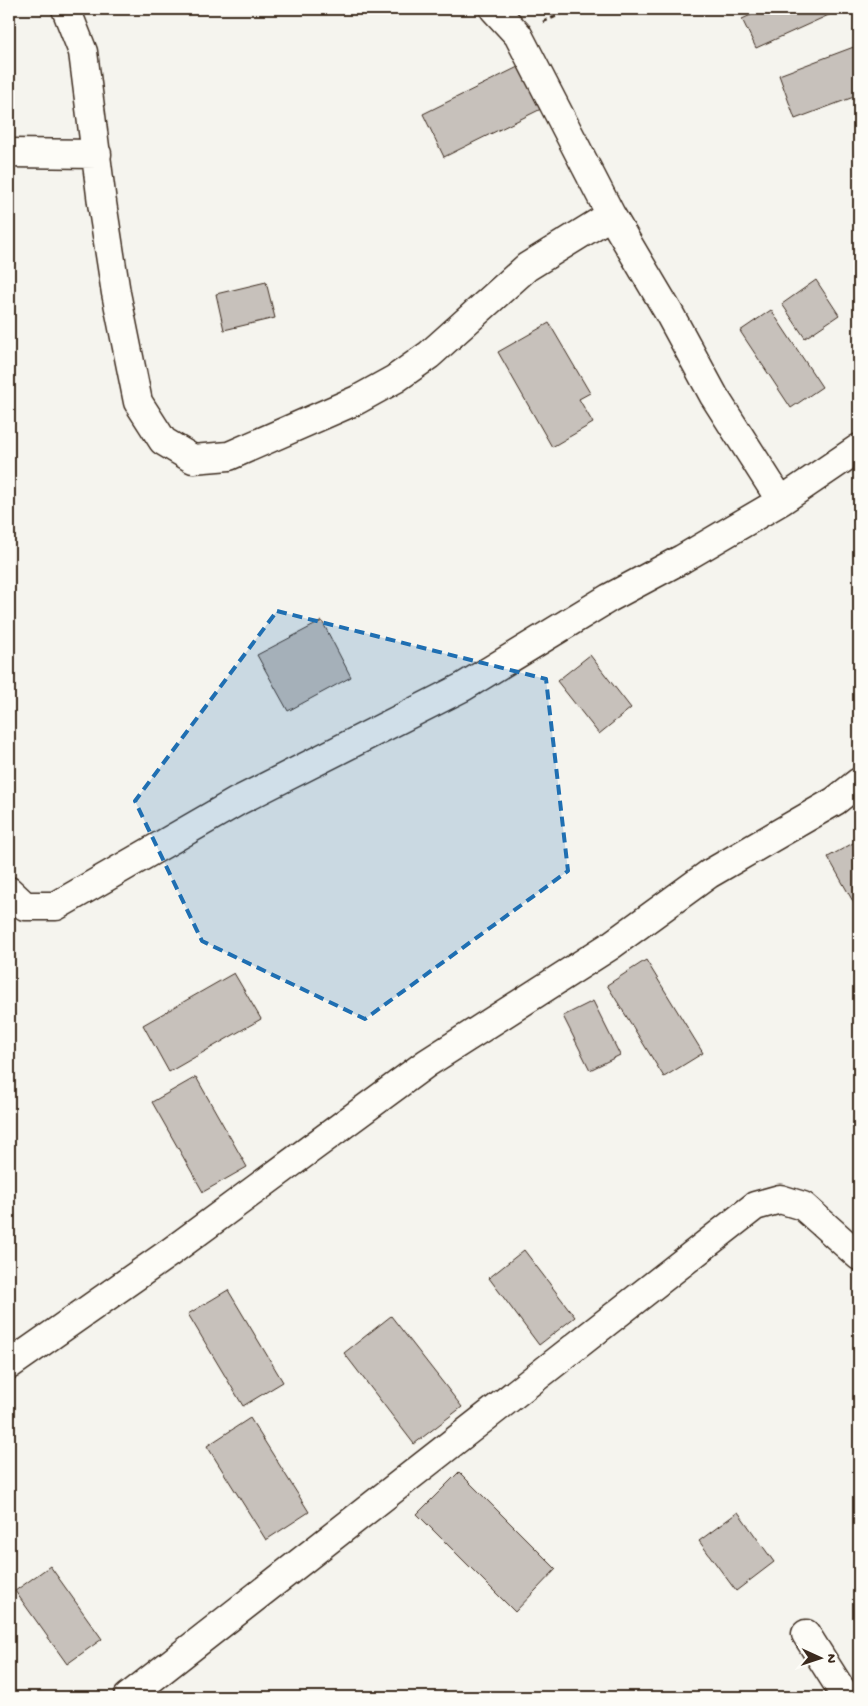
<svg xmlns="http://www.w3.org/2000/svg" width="868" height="1706" font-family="'Gochi Hand',sans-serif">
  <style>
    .building { fill: #c7c1bb; stroke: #3b2a1e }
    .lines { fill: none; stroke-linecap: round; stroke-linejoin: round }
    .minor-casing { stroke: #3b2a1e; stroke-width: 31 }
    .path { stroke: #3b2a1e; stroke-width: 3; stroke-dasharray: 5 4; stroke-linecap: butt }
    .minor { stroke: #fdfcf7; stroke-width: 28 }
    .marked { fill: #1f6fb2; fill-opacity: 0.2; stroke: #1f6fb2; stroke-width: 4; stroke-dasharray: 10 6; stroke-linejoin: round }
  </style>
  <rect width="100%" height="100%" fill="#f5f4ee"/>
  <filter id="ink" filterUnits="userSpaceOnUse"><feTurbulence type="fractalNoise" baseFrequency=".02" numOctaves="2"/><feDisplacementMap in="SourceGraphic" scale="10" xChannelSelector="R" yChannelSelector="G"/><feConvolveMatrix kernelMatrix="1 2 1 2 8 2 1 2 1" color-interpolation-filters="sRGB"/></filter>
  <g filter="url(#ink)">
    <path class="building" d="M 764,9 L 842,9 L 756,48 L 742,19 Z
      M 859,45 L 859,95 L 795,119 L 779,75 Z
      M 528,62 L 549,105 L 444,157 L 423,114 Z
      M 816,280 L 839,315 L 805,338 L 782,304 Z
      M 266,282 L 275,318 L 224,330 L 216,294 Z
      M 771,310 L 822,387 L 791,408 L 740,331 Z
      M 549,323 L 590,393 L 579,399 L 593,423 L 552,447 L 498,352 Z
      M 322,621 L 351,677 L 288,711 L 257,655 Z
      M 590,655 L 631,708 L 599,734 L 557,681 Z
      M 855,842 L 859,850 L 859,912 L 828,857 Z
      M 646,960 L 703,1053 L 664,1077 L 607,985 Z
      M 234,973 L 261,1019 L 169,1072 L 143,1025 Z
      M 593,1001 L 620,1055 L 590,1070 L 563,1016 Z
      M 196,1077 L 247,1167 L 203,1192 L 152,1102 Z
      M 524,1250 L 575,1317 L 539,1345 L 489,1278 Z
      M 228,1290 L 283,1382 L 243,1406 L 188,1314 Z
      M 391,1316 L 462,1407 L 414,1444 L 344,1353 Z
      M 250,1418 L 309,1512 L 266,1540 L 207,1446 Z
      M 459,1472 L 556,1569 L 515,1612 L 417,1514 Z
      M 738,1512 L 774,1562 L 736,1591 L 699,1541 Z
      M 50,1566 L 102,1639 L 67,1664 L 15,1591 Z"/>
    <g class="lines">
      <defs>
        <path id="minor" d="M 66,9 L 83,52 L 102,203 L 116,293 L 138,402 L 163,441 L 193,459 L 229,456 L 357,400 L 395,379 L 429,355 L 527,267 L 611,215
          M 494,9 L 518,35 L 611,215 L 669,313 L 714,396 L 781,501
          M 9,153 L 97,154
          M 9,891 L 25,906 L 56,906 L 238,801 L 463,687 L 609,598 L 682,559 L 781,501 L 859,448
          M 9,1365 L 169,1253 L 427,1063 L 610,946 L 709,874 L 835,801 L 859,782
          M 806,1634 L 846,1697
          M 128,1697 L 755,1206 L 780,1199 L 803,1206 L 859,1256"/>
      </defs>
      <use href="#minor" class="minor-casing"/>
      <path class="path" d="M 543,22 L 572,9"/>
      <use href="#minor" class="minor"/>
    </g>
  </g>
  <path class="marked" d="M 277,611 L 546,679 L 568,871 L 365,1019 L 202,941 L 135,801 Z"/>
  <rect width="868" height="1706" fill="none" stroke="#fdfcf7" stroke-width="30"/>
  <rect x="15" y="15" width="838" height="1676" fill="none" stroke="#3b2a1e" stroke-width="2" filter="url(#ink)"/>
  <g transform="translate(820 1658) rotate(93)" stroke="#fdfcf7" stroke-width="4" paint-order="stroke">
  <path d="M0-4L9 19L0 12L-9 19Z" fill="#3b2a1e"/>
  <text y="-8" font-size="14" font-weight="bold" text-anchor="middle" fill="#3b2a1e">N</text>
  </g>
</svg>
